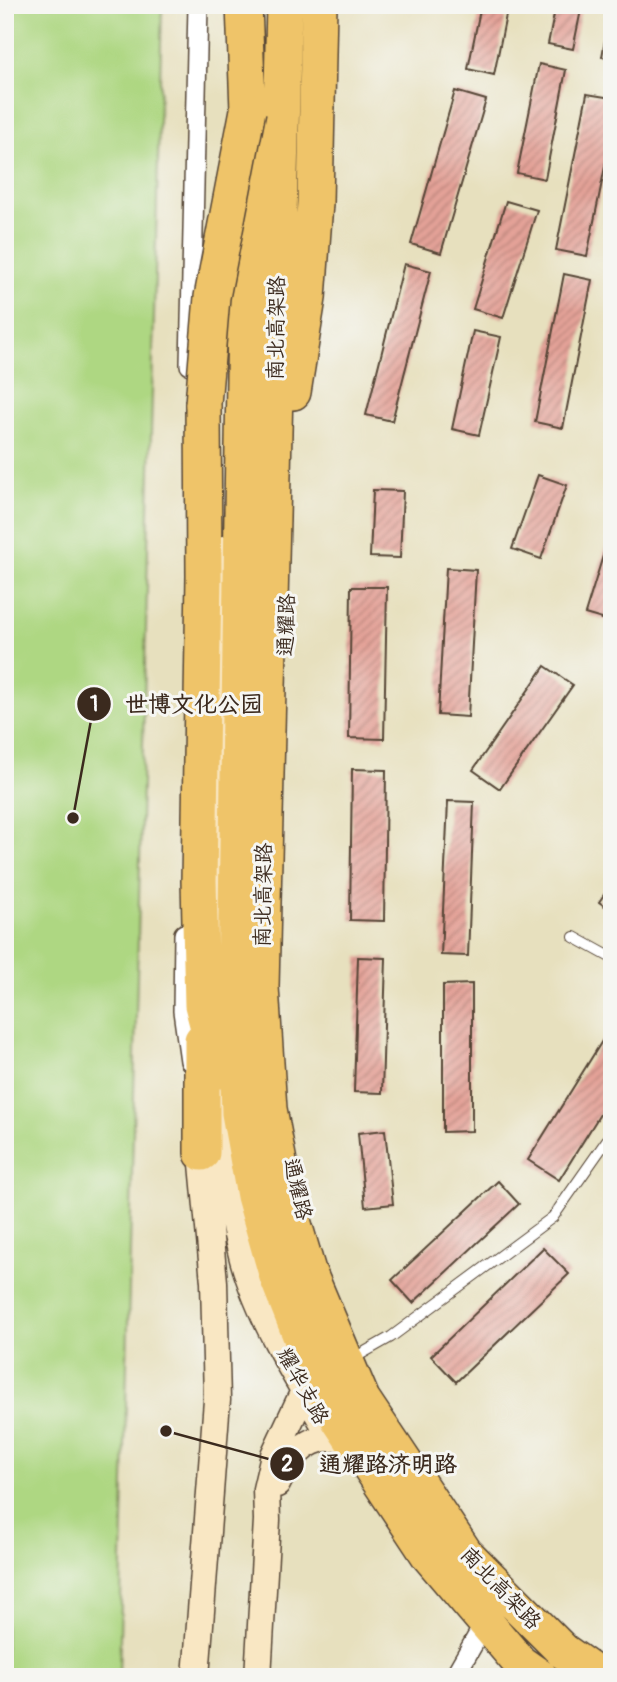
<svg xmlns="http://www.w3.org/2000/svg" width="617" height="1682" font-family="Pangolin,'LXGW WenKai TC',sans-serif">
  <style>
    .park { fill: #aed782; stroke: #748050; stroke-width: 2 }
    .building { fill: url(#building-hatch) }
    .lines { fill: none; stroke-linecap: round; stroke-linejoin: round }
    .lane-casing { stroke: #554536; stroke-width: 12 }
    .street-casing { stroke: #554536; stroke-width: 22 }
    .secondary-casing { stroke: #554536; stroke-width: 29 }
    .highway-casing { stroke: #554536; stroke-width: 38 }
    .lane { stroke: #fff; stroke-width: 10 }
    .street { stroke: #fff; stroke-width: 19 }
    .secondary { stroke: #f9e7c3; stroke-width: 26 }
    .highway { stroke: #efc469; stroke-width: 35 }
    .highway-bridge-casing { stroke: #554536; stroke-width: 38; stroke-linecap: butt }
    .highway-bridge { stroke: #efc469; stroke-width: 35 }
    .labels { text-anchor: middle; stroke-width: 6; stroke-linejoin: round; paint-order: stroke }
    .street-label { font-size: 21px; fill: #3b2a1e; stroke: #f6f6f2 }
    .leader { fill: none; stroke: #3b2a1e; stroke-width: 2.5 }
    .callout-dot { fill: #3b2a1e; stroke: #f6f6f2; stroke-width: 2.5 }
    .mark-label { font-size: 21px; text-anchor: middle; font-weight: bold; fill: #fff }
    .callout-label { font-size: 23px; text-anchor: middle; font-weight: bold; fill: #3b2a1e; stroke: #f6f6f2; stroke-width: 6; stroke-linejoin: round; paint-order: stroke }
  </style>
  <defs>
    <pattern id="building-hatch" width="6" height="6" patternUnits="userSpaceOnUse" patternTransform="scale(1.75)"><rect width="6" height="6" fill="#e4a298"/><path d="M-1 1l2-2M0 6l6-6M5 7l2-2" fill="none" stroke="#ba847b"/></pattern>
  </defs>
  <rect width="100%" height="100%" fill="#f6f6f2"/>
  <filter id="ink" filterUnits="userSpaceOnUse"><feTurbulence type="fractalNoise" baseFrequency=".0143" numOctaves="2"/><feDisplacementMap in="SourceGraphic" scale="14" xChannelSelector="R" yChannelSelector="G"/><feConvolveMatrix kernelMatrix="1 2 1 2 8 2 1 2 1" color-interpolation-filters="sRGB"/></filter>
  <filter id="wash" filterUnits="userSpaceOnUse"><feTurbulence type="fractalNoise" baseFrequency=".00686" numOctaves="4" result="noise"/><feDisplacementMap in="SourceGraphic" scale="28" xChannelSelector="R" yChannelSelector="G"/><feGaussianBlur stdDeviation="1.57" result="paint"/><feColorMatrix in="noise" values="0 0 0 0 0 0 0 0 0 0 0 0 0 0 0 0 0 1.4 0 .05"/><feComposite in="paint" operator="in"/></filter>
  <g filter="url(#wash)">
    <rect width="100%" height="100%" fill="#e7e0be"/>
    <path class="park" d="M 5,5 L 162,5 L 119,1677 L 5,1677 Z"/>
    <g id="blocks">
      <path class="building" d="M 481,5 L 508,5 L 494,75 L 468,69 Z
        M 556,5 L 582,5 L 573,49 L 548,44 Z
        M 610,12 L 612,12 L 612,59 L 602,57 Z
        M 539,64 L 566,70 L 545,179 L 517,173 Z
        M 455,91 L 486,100 L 441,253 L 411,244 Z
        M 587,94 L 612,98 L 612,132 L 587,256 L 556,250 Z
        M 506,201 L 537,210 L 503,318 L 473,309 Z
        M 404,264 L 431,271 L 392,421 L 366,415 Z
        M 564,274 L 592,280 L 563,428 L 535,422 Z
        M 473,331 L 501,337 L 479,435 L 452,429 Z
        M 538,475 L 567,485 L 541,559 L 512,549 Z
        M 373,490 L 403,491 L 400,558 L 370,557 Z
        M 611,530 L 612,530 L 612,622 L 585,614 Z
        M 446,568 L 476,570 L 468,717 L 438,715 Z
        M 351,587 L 387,587 L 384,739 L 349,738 Z
        M 545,666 L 573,685 L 500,789 L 473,770 Z
        M 352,769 L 386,770 L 384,921 L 350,920 Z
        M 448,801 L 474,802 L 468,956 L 441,955 Z
        M 612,883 L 612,911 L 599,902 Z
        M 358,957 L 386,958 L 382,1093 L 354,1092 Z
        M 472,984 L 472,1131 L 443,1132 L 443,985 Z
        M 612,1025 L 612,1095 L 559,1180 L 528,1160 Z
        M 385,1130 L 393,1204 L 365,1207 L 358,1133 Z
        M 498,1181 L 519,1204 L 413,1303 L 392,1280 Z
        M 543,1248 L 569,1274 L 456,1382 L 431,1356 Z"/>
    </g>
  </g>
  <g filter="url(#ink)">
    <use href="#blocks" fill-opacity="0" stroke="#554536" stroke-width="2"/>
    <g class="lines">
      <defs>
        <path id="lane" d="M 574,937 L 612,958
          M 354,1358 L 391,1337 L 553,1217 L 612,1133"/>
        <path id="street" d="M 190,365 L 198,5
          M 184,934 L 183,1011 L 190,1061
          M 454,1677 L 481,1630"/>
        <path id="secondary" d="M 217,938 L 224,549
          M 219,1053 C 220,1125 224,1190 243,1259 C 260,1320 299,1382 331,1436
          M 277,1484 C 288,1461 304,1436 333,1438
          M 196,1677 L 217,1400 L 214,1282 L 202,1153
          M 258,1677 L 267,1520 L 266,1489 L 274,1455 L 304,1391"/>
        <path id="highway" d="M 244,5 L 248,110 L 235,983 L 239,1113 L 254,1196 L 277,1277 L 305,1348 L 339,1420 L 430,1557 L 520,1663 L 540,1677
          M 284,5 L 261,987 L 269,1109 L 285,1194 L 308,1271 L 362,1399 L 465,1553 L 563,1651 L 600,1677
          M 293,392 L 308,298 L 315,203 L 319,5
          M 203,404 L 204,576 L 199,881 L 202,1005 L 219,1071
          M 202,1153 L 202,1040"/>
      </defs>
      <use href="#lane" class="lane-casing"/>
      <use href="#street" class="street-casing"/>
      <use href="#secondary" class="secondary-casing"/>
      <use href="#highway" class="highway-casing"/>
      <use href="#lane" class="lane"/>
      <use href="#street" class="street"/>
      <use href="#secondary" class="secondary"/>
      <use href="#highway" class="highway"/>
      <defs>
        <path id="highway-bridge" d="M 203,404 L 212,297 L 248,110"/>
      </defs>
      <use href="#highway-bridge" class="highway-bridge-casing"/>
      <use href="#highway-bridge" class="highway-bridge"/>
    </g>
  </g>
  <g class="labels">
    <g class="street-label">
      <text transform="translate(276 328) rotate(-89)" y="7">南北高架路</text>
      <text transform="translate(286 625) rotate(-88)" y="7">通耀路</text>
      <text transform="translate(263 895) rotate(-89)" y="7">南北高架路</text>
      <text transform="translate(298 1189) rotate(77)" y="7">通耀路</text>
      <text transform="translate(303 1386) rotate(61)" y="7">耀华支路</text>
      <text transform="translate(501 1588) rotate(46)" y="7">南北高架路</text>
    </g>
  </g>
  <path class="leader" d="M73 818L94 704M166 1431L287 1464"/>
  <g class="callout-dot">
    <circle cx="73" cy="818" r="7"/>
    <circle cx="166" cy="1431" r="7"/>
    <circle cx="94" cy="704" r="18"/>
    <circle cx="287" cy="1464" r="18"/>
  </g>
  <g class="mark-label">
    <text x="94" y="711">1</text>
    <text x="287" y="1471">2</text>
  </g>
  <g class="callout-label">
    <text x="194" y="712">世博文化公园</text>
    <text x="388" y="1472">通耀路济明路</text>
  </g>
  <rect width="617" height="1682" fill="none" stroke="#f6f6f2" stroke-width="28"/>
</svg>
